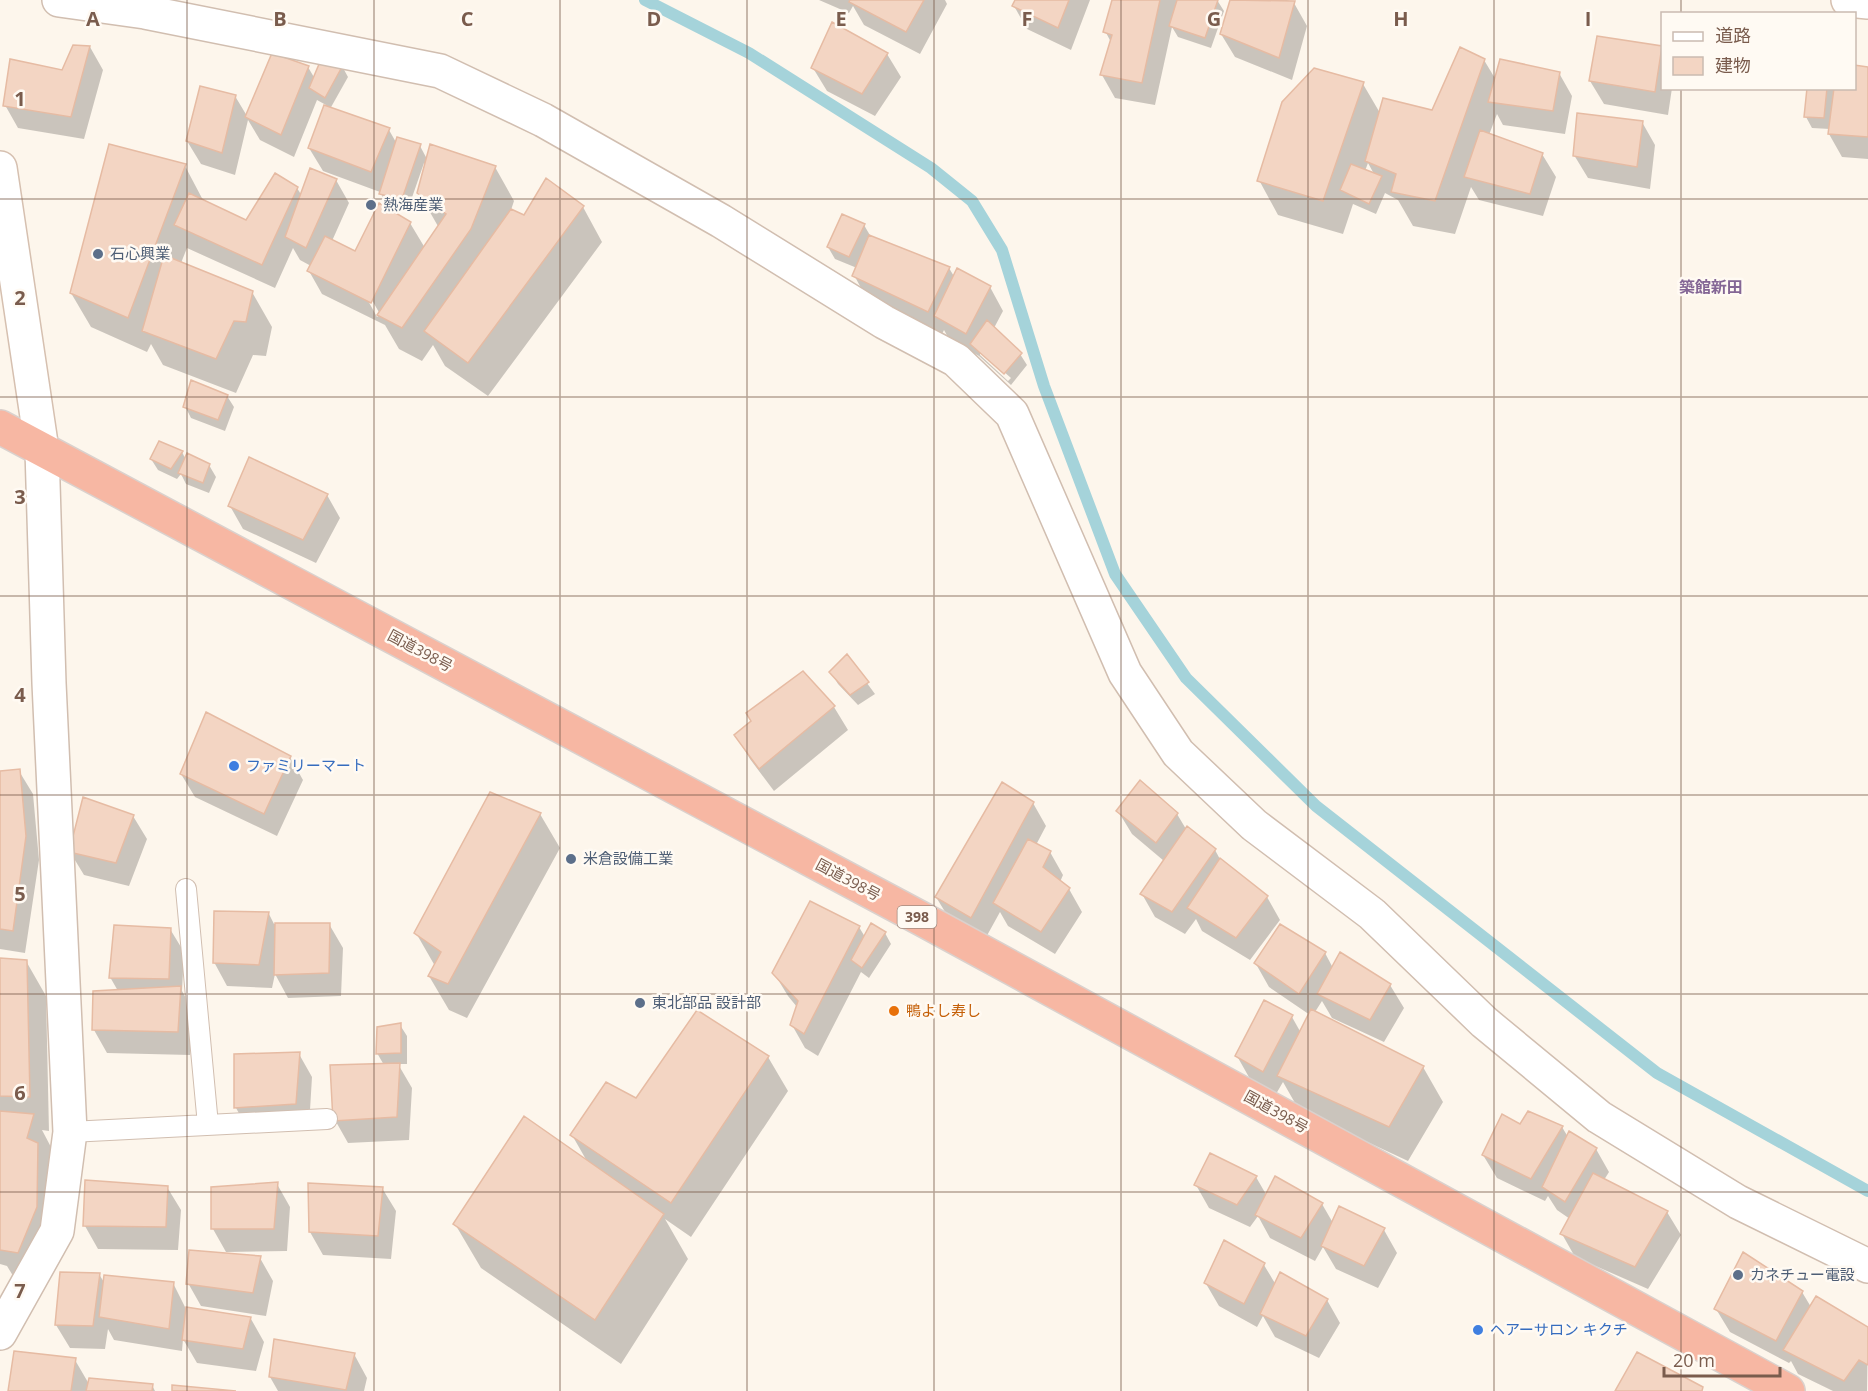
<svg xmlns="http://www.w3.org/2000/svg" width="1868" height="1391" font-family="'Open Sans','Noto Sans JP',sans-serif">
  <style>
    .shadow { fill: #0003; fill-rule: evenodd }
    .lines { fill: none; stroke-linecap: round; stroke-linejoin: round }
    .stream { stroke: #a5d3da; stroke-width: 12 }
    .building { fill: #f3d5c3; stroke: #e6bba3; stroke-width: 1.5 }
    .lane-casing { stroke: #d1beb0; stroke-width: 22 }
    .street-casing { stroke: #d1beb0; stroke-width: 36 }
    .secondary-casing { stroke: #d6c0b0; stroke-width: 36 }
    .highway-casing { stroke: #dad1cd; stroke-width: 36 }
    .lane { stroke: #fff; stroke-width: 20 }
    .street { stroke: #fff; stroke-width: 33 }
    .secondary { stroke: #fff; stroke-width: 33 }
    .highway { stroke: #f7b7a3; stroke-width: 33 }
    .grid { fill: none; stroke: #7a5c4d; stroke-width: 1.5; stroke-opacity: 0.55 }
    .service-dot { fill: #5c6f8a; stroke: #fffaf3; stroke-width: 2 }
    .shop-dot { fill: #3f7fe0; stroke: #fffaf3; stroke-width: 2 }
    .food-dot { fill: #e8710a; stroke: #fffaf3; stroke-width: 2 }
    .labels { text-anchor: middle; stroke-width: 5; stroke-linejoin: round; paint-order: stroke }
    .shield { fill: #fffaf3; stroke: #a28b7f; stroke-width: 1.5 }
    .shield-label { font-size: 14px; font-weight: bold; fill: #7a5c4d }
    .service-label { font-size: 15px; fill: #4e5e75; stroke: #fffaf3; text-anchor: start }
    .street-label { font-size: 15px; fill: #7a5c4d; stroke: #fffaf3 }
    .shop-label { font-size: 15px; fill: #366cbe; stroke: #fffaf3; text-anchor: start }
    .food-label { font-size: 15px; fill: #c56008; stroke: #fffaf3; text-anchor: start }
    .neighbourhood-label { font-size: 16px; font-weight: bold; fill: #846695; stroke: #fffaf3 }
    .grid-label { font-size: 20px; text-anchor: middle; font-weight: bold; fill: #7a5c4d; stroke: #fffaf3; stroke-width: 5; stroke-linejoin: round; paint-order: stroke }
  </style>
  <rect width="100%" height="100%" fill="#fdf6ec"/>
  <path class="shadow" d="M 819,0 L 945,0 L 947,4 L 920,54 L 864,25 L 853,6 L 849,13 Z
    M 1016,0 L 1090,0 L 1071,50 L 1027,29 L 1014,6 Z
    M 1114,0 L 1217,0 L 1224,11 L 1211,48 L 1178,37 L 1172,27 L 1155,105 L 1115,98 L 1102,75 L 1111,42 L 1105,31 Z
    M 1232,0 L 1287,0 L 1294,3 L 1307,26 L 1292,80 L 1235,57 L 1221,34 Z
    M 90,47 L 103,70 L 84,139 L 18,128 L 5,105 L 63,72 Z
    M 1661,47 L 1662,51 L 1662,88 L 1672,88 L 1668,115 L 1604,104 L 1590,81 Z
    M 887,54 L 901,77 L 875,116 L 827,91 L 813,68 Z
    M 1484,60 L 1496,80 L 1559,73 L 1572,96 L 1565,134 L 1503,125 L 1497,114 L 1489,135 L 1542,154 L 1556,177 L 1543,216 L 1479,200 L 1471,187 L 1455,234 L 1413,226 L 1398,200 L 1385,193 L 1376,214 L 1353,204 L 1343,234 L 1278,215 L 1259,180 L 1363,84 L 1380,113 L 1433,111 ZM 1368,163 L 1374,174 L 1365,171 Z
    M 342,66 L 348,77 L 330,109 L 389,130 L 397,144 L 420,146 L 427,159 L 495,167 L 514,201 L 511,210 L 524,217 L 583,207 L 602,242 L 488,396 L 445,366 L 433,345 L 422,361 L 399,349 L 385,325 L 322,294 L 309,271 L 311,266 L 300,260 L 293,248 L 275,288 L 187,248 L 181,263 L 252,292 L 272,327 L 266,356 L 253,355 L 236,393 L 163,365 L 151,344 L 147,352 L 91,327 L 71,293 L 185,166 L 204,202 L 247,221 L 297,188 L 302,196 L 336,180 L 349,203 L 332,241 L 356,253 L 410,223 L 425,248 L 439,228 L 419,193 L 426,164 L 424,163 L 408,209 L 387,205 L 380,192 L 323,171 L 309,148 L 326,105 L 317,100 L 294,157 L 260,140 L 248,120 L 235,175 L 201,164 L 187,141 L 235,96 L 247,116 L 308,67 L 315,79 ZM 369,295 L 380,314 L 377,317 L 366,297 Z
    M 1868,68 L 1868,159 L 1842,157 L 1829,134 L 1830,129 L 1812,128 L 1806,117 L 1808,88 L 1854,88 Z
    M 1642,122 L 1655,145 L 1650,189 L 1588,178 L 1574,155 Z
    M 864,225 L 871,237 L 949,268 L 955,278 L 990,287 L 1003,311 L 994,328 L 1020,354 L 1027,365 L 1011,385 L 979,356 L 949,339 L 944,330 L 942,334 L 867,299 L 854,275 L 857,268 L 835,259 L 828,247 ZM 980,351 L 1011,378 L 1008,381 L 980,355 Z
    M 227,396 L 234,407 L 225,431 L 191,418 L 185,406 Z
    M 182,452 L 186,460 L 209,465 L 216,477 L 209,493 L 186,484 L 181,474 L 177,479 L 158,470 L 151,459 Z
    M 327,495 L 340,518 L 316,563 L 243,529 L 230,506 Z
    M 847,656 L 875,694 L 858,705 L 838,684 L 831,672 Z
    M 803,673 L 834,707 L 848,730 L 774,791 L 750,759 L 736,736 Z
    M 290,757 L 303,780 L 277,836 L 195,797 L 181,774 Z
    M 19,771 L 33,794 L 39,860 L 25,953 L 0,949 L 0,772 Z
    M 1033,803 L 1046,826 L 1036,845 L 1050,852 L 1063,875 L 1060,882 L 1069,889 L 1082,912 L 1055,954 L 1008,926 L 1000,912 L 984,941 L 950,920 L 936,897 Z
    M 1118,811 L 1177,814 L 1186,829 L 1187,828 L 1215,850 L 1221,861 L 1267,897 L 1280,920 L 1250,960 L 1202,931 L 1196,919 L 1185,934 L 1155,917 L 1142,894 L 1164,861 L 1132,834 Z
    M 540,814 L 560,848 L 467,1018 L 449,1010 L 429,976 L 435,966 L 416,933 Z
    M 133,816 L 147,839 L 129,886 L 84,875 L 70,852 Z
    M 269,914 L 274,924 L 329,924 L 343,948 L 341,996 L 288,998 L 275,974 L 272,988 L 227,986 L 214,962 Z
    M 859,927 L 865,937 L 885,933 L 891,944 L 869,978 L 861,972 L 818,1056 L 805,1048 L 792,1025 L 797,1007 L 788,996 L 774,973 Z
    M 170,929 L 184,952 L 182,991 L 193,1011 L 190,1055 L 107,1053 L 94,1030 L 118,991 L 110,977 Z
    M 1325,953 L 1333,968 L 1390,985 L 1404,1008 L 1384,1042 L 1332,1018 L 1322,1001 L 1315,1012 L 1423,1067 L 1443,1102 L 1408,1161 L 1299,1110 L 1283,1082 L 1276,1094 L 1250,1079 L 1237,1056 L 1292,1017 L 1301,1033 L 1310,1015 L 1269,987 L 1256,964 Z
    M 0,959 L 26,961 L 46,996 L 49,1131 L 42,1130 L 52,1149 L 48,1164 L 57,1179 L 37,1287 L 18,1284 L 7,1266 L 0,1264 Z
    M 400,1025 L 407,1036 L 407,1064 L 398,1064 L 412,1088 L 409,1140 L 348,1143 L 335,1120 L 384,1065 L 377,1053 Z
    M 299,1054 L 312,1077 L 309,1127 L 249,1131 L 236,1108 Z
    M 768,1057 L 788,1091 L 691,1237 L 665,1219 L 688,1259 L 621,1364 L 481,1268 L 455,1224 L 588,1163 L 572,1135 L 637,1100 Z
    M 1521,1126 L 1562,1127 L 1568,1137 L 1596,1149 L 1609,1172 L 1604,1180 L 1667,1212 L 1681,1235 L 1648,1289 L 1575,1257 L 1562,1234 L 1570,1219 L 1557,1210 L 1548,1196 L 1545,1201 L 1497,1178 L 1483,1155 Z
    M 1256,1177 L 1267,1196 L 1276,1178 L 1322,1204 L 1333,1223 L 1384,1230 L 1397,1253 L 1378,1288 L 1336,1269 L 1323,1247 L 1315,1261 L 1270,1238 L 1258,1216 L 1250,1227 L 1209,1208 L 1196,1185 Z
    M 277,1184 L 290,1207 L 287,1251 L 226,1252 L 213,1229 Z
    M 167,1187 L 181,1210 L 178,1250 L 98,1249 L 85,1226 Z
    M 382,1188 L 396,1211 L 391,1259 L 323,1255 L 310,1232 Z
    M 1225,1242 L 1264,1265 L 1276,1285 L 1327,1300 L 1340,1323 L 1319,1358 L 1275,1337 L 1263,1316 L 1257,1327 L 1219,1306 L 1205,1282 Z
    M 260,1258 L 273,1281 L 266,1316 L 201,1306 L 188,1283 Z
    M 99,1274 L 105,1284 L 173,1283 L 186,1309 L 251,1319 L 264,1342 L 256,1371 L 197,1363 L 183,1339 L 182,1351 L 114,1340 L 108,1329 L 105,1349 L 70,1348 L 56,1325 Z
    M 1802,1292 L 1811,1307 L 1868,1328 L 1867,1391 L 1833,1391 L 1798,1374 L 1791,1361 L 1789,1363 L 1730,1332 L 1716,1309 Z
    M 354,1354 L 367,1378 L 364,1391 L 278,1391 L 270,1377 Z
    M 75,1360 L 89,1384 L 152,1385 L 155,1391 L 9,1391 Z"/>
  <g class="lines">
    <path class="stream" d="M 645,0 L 749,53 L 931,168 L 972,201 L 1002,250 L 1044,386 L 1115,574 L 1186,678 L 1316,806 L 1657,1073 L 1868,1191"/>
  </g>
  <path class="building" d="M 850,0 L 924,0 L 906,32 L 849,2 Z
    M 1015,0 L 1069,0 L 1058,28 L 1012,6 Z
    M 1112,0 L 1160,0 L 1142,83 L 1100,75 L 1112,35 L 1103,32 Z
    M 1177,0 L 1218,0 L 1205,38 L 1169,26 Z
    M 1230,0 L 1295,1 L 1279,58 L 1220,34 Z
    M 832,22 L 888,53 L 862,94 L 811,68 Z
    M 1597,36 L 1662,46 L 1655,92 L 1589,81 Z
    M 73,45 L 90,46 L 71,117 L 3,106 L 10,59 L 62,70 Z
    M 1460,47 L 1485,59 L 1435,201 L 1391,192 L 1396,174 L 1365,161 L 1383,98 L 1432,110 Z
    M 272,53 L 309,66 L 281,135 L 245,117 Z
    M 322,57 L 343,65 L 325,98 L 309,88 Z
    M 1500,59 L 1560,72 L 1553,111 L 1488,102 Z
    M 1854,65 L 1868,67 L 1868,137 L 1828,134 L 1834,88 L 1854,88 Z
    M 1314,68 L 1364,82 L 1323,201 L 1257,181 L 1282,102 Z
    M 200,86 L 236,95 L 222,153 L 186,141 Z
    M 1807,88 L 1827,88 L 1824,118 L 1804,117 Z
    M 324,105 L 390,128 L 371,172 L 308,148 Z
    M 1577,113 L 1643,121 L 1637,167 L 1573,156 Z
    M 1480,130 L 1543,153 L 1530,194 L 1464,177 Z
    M 397,137 L 421,144 L 402,199 L 379,194 Z
    M 109,144 L 186,164 L 128,318 L 70,293 Z
    M 430,144 L 496,166 L 471,229 L 402,328 L 377,315 L 446,214 L 417,193 Z
    M 1351,164 L 1382,176 L 1369,204 L 1340,190 Z
    M 310,168 L 337,179 L 306,248 L 285,237 Z
    M 275,173 L 298,187 L 262,265 L 174,225 L 189,193 L 246,220 Z
    M 546,178 L 584,206 L 468,363 L 424,331 L 511,209 L 524,215 Z
    M 379,203 L 411,222 L 371,303 L 307,271 L 325,236 L 355,251 Z
    M 842,214 L 865,224 L 849,257 L 827,247 Z
    M 869,235 L 950,267 L 928,312 L 852,276 Z
    M 164,255 L 253,291 L 246,322 L 234,321 L 216,359 L 142,331 Z
    M 957,268 L 991,286 L 966,334 L 934,316 Z
    M 987,320 L 1022,353 L 1004,374 L 970,344 Z
    M 191,380 L 228,395 L 218,420 L 183,407 Z
    M 159,441 L 183,451 L 171,469 L 150,459 Z
    M 187,453 L 210,464 L 203,483 L 178,473 Z
    M 249,457 L 328,494 L 303,540 L 228,506 Z
    M 847,654 L 869,682 L 850,695 L 829,672 Z
    M 803,671 L 835,706 L 759,769 L 734,735 L 751,721 L 746,713 Z
    M 206,712 L 291,756 L 264,814 L 180,774 Z
    M 20,769 L 26,836 L 13,931 L 0,929 L 0,771 Z
    M 1140,780 L 1178,813 L 1156,843 L 1116,811 Z
    M 1002,782 L 1034,802 L 971,918 L 935,897 Z
    M 490,792 L 541,813 L 448,984 L 428,976 L 441,952 L 414,933 Z
    M 83,797 L 134,815 L 116,863 L 69,852 Z
    M 1187,826 L 1216,849 L 1172,912 L 1140,894 Z
    M 1028,839 L 1051,851 L 1043,867 L 1070,888 L 1041,932 L 993,903 Z
    M 1220,858 L 1268,896 L 1236,938 L 1187,908 Z
    M 810,901 L 860,926 L 804,1034 L 790,1025 L 798,1001 L 772,973 Z
    M 214,911 L 269,912 L 259,965 L 213,963 Z
    M 275,923 L 330,923 L 329,973 L 274,975 Z
    M 871,923 L 886,932 L 862,968 L 851,960 Z
    M 1280,924 L 1326,952 L 1299,994 L 1254,963 Z
    M 114,925 L 171,928 L 169,979 L 109,978 Z
    M 1340,952 L 1391,984 L 1370,1020 L 1317,994 Z
    M 0,958 L 27,960 L 30,1097 L 0,1096 Z
    M 181,986 L 178,1032 L 92,1030 L 93,991 Z
    M 1264,1000 L 1293,1015 L 1263,1072 L 1235,1056 Z
    M 1311,1009 L 1424,1066 L 1389,1127 L 1277,1076 Z
    M 697,1010 L 769,1056 L 671,1203 L 570,1135 L 606,1082 L 636,1098 Z
    M 401,1023 L 401,1053 L 376,1054 L 377,1027 Z
    M 300,1052 L 296,1104 L 234,1108 L 234,1054 Z
    M 400,1063 L 397,1117 L 333,1121 L 330,1065 Z
    M 0,1111 L 34,1114 L 27,1138 L 38,1143 L 37,1207 L 18,1253 L 0,1250 Z
    M 1528,1111 L 1563,1126 L 1531,1179 L 1482,1155 L 1502,1114 L 1520,1124 Z
    M 524,1116 L 664,1214 L 595,1320 L 453,1224 Z
    M 1569,1131 L 1597,1148 L 1565,1202 L 1542,1187 Z
    M 1210,1153 L 1257,1176 L 1237,1205 L 1194,1185 Z
    M 1593,1173 L 1668,1211 L 1635,1267 L 1560,1234 Z
    M 1275,1176 L 1323,1203 L 1301,1238 L 1255,1215 Z
    M 85,1180 L 168,1186 L 166,1227 L 83,1226 Z
    M 278,1182 L 274,1229 L 211,1229 L 211,1187 Z
    M 308,1183 L 383,1187 L 378,1236 L 309,1232 Z
    M 1339,1206 L 1385,1228 L 1364,1266 L 1321,1246 Z
    M 1224,1240 L 1265,1263 L 1244,1304 L 1204,1283 Z
    M 189,1250 L 261,1256 L 253,1293 L 186,1284 Z
    M 1743,1252 L 1803,1291 L 1776,1341 L 1714,1309 Z
    M 60,1272 L 100,1273 L 93,1326 L 55,1325 Z
    M 1280,1272 L 1328,1299 L 1306,1336 L 1260,1314 Z
    M 104,1275 L 174,1282 L 169,1329 L 99,1317 Z
    M 1816,1296 L 1868,1327 L 1868,1365 L 1859,1360 L 1844,1381 L 1783,1350 Z
    M 186,1307 L 251,1317 L 243,1349 L 182,1340 Z
    M 274,1339 L 355,1353 L 346,1390 L 269,1377 Z
    M 14,1351 L 76,1358 L 71,1391 L 8,1391 Z
    M 1637,1352 L 1703,1387 L 1702,1391 L 1615,1391 Z
    M 89,1378 L 153,1384 L 152,1391 L 86,1391 Z
    M 172,1385 L 236,1391 L 172,1391 Z"/>
  <g class="lines">
    <defs>
      <path id="lane" d="M 186,889 L 208,1125
        M 70,1132 L 327,1119"/>
      <path id="street" d="M 59,0 L 145,12 L 440,71 L 543,120 L 721,221 L 884,322 L 956,360 L 1012,414 L 1125,673 L 1178,753 L 1254,825 L 1372,914 L 1484,1022 L 1599,1117 L 1738,1202 L 1868,1266
        M 0,1333 L 57,1231 L 70,1132 L 49,683 L 42,450"/>
      <path id="secondary" d="M 1848,0 L 1868,2
        M 0,168 L 42,450"/>
      <path id="highway" d="M 0,427 L 922,919 L 1788,1391"/>
    </defs>
    <use href="#lane" class="lane-casing"/>
    <use href="#street" class="street-casing"/>
    <use href="#secondary" class="secondary-casing"/>
    <use href="#highway" class="highway-casing"/>
    <use href="#lane" class="lane"/>
    <use href="#street" class="street"/>
    <use href="#secondary" class="secondary"/>
    <use href="#highway" class="highway"/>
  </g>
  <path class="grid" d="M 187,0 L 187,1391M 374,0 L 374,1391M 560,0 L 560,1391M 747,0 L 747,1391M 934,0 L 934,1391M 1121,0 L 1121,1391M 1308,0 L 1308,1391M 1494,0 L 1494,1391M 1681,0 L 1681,14M 1681,88 L 1681,1391M 0,199 L 1868,199M 0,397 L 1868,397M 0,596 L 1868,596M 0,795 L 1868,795M 0,994 L 1868,994M 0,1192 L 1868,1192"/>
  <g class="service-dot">
    <circle cx="371" cy="205" r="6"/>
    <circle cx="98" cy="254" r="6"/>
    <circle cx="571" cy="859" r="6"/>
    <circle cx="640" cy="1003" r="6"/>
    <circle cx="1738" cy="1275" r="6"/>
  </g>
  <g class="shop-dot">
    <circle cx="234" cy="766" r="6"/>
    <circle cx="1478" cy="1330" r="6"/>
  </g>
  <circle class="food-dot" cx="894" cy="1011" r="6"/>
  <g class="labels">
    <rect class="shield" x="897.5" y="906" width="39" height="22" rx="4.5"/>
    <g class="shield-label">
      <text x="917" y="922">398</text>
    </g>
    <g class="service-label">
      <text x="383" y="210">熱海産業</text>
      <text x="110" y="259">石心興業</text>
      <text x="583" y="864">米倉設備工業</text>
      <text x="652" y="1008">東北部品 設計部</text>
      <text x="1750" y="1280">カネチュー電設</text>
    </g>
    <g class="street-label">
      <text transform="translate(420 651) rotate(28)" y="5">国道398号</text>
      <text transform="translate(848 880) rotate(28)" y="5">国道398号</text>
      <text transform="translate(1276 1112) rotate(29)" y="5">国道398号</text>
    </g>
    <g class="shop-label">
      <text x="246" y="771">ファミリーマート</text>
      <text x="1490" y="1335">ヘアーサロン キクチ</text>
    </g>
    <g class="food-label">
      <text x="906" y="1016">鴨よし寿し</text>
    </g>
    <g class="neighbourhood-label">
      <text x="1711" y="293">築館新田</text>
    </g>
  </g>
  <g class="grid-label">
    <text x="93" y="26">A</text>
    <text x="280" y="26">B</text>
    <text x="467" y="26">C</text>
    <text x="654" y="26">D</text>
    <text x="841" y="26">E</text>
    <text x="1027" y="26">F</text>
    <text x="1214" y="26">G</text>
    <text x="1401" y="26">H</text>
    <text x="1588" y="26">I</text>
    <text x="20" y="106">1</text>
    <text x="20" y="305">2</text>
    <text x="20" y="504">3</text>
    <text x="20" y="702">4</text>
    <text x="20" y="901">5</text>
    <text x="20" y="1100">6</text>
    <text x="20" y="1298">7</text>
  </g>
  <rect x="1661" y="12" width="195" height="78" fill="#fffaf3" stroke="#cabbb1" stroke-width="1.5"/>
  <rect x="1673" y="32" width="30" height="9" fill="#ffffff" stroke="#cabbb1" stroke-width="1.5"/>
  <text x="1715" y="42" font-size="18" fill="#7a5c4d">道路</text>
  <rect x="1673" y="57" width="30" height="18" fill="#f3d5c3" stroke="#cabbb1" stroke-width="1.5"/>
  <text x="1715" y="72" font-size="18" fill="#7a5c4d">建物</text>
  <path d="M1664 1367v9h116v-9" fill="none" stroke="#7a5c4d" stroke-width="3"/>
  <text x="1673" y="1367" font-size="18" fill="#7a5c4d" stroke="#fffaf3" stroke-width="4.5" paint-order="stroke">20 m</text>
</svg>
